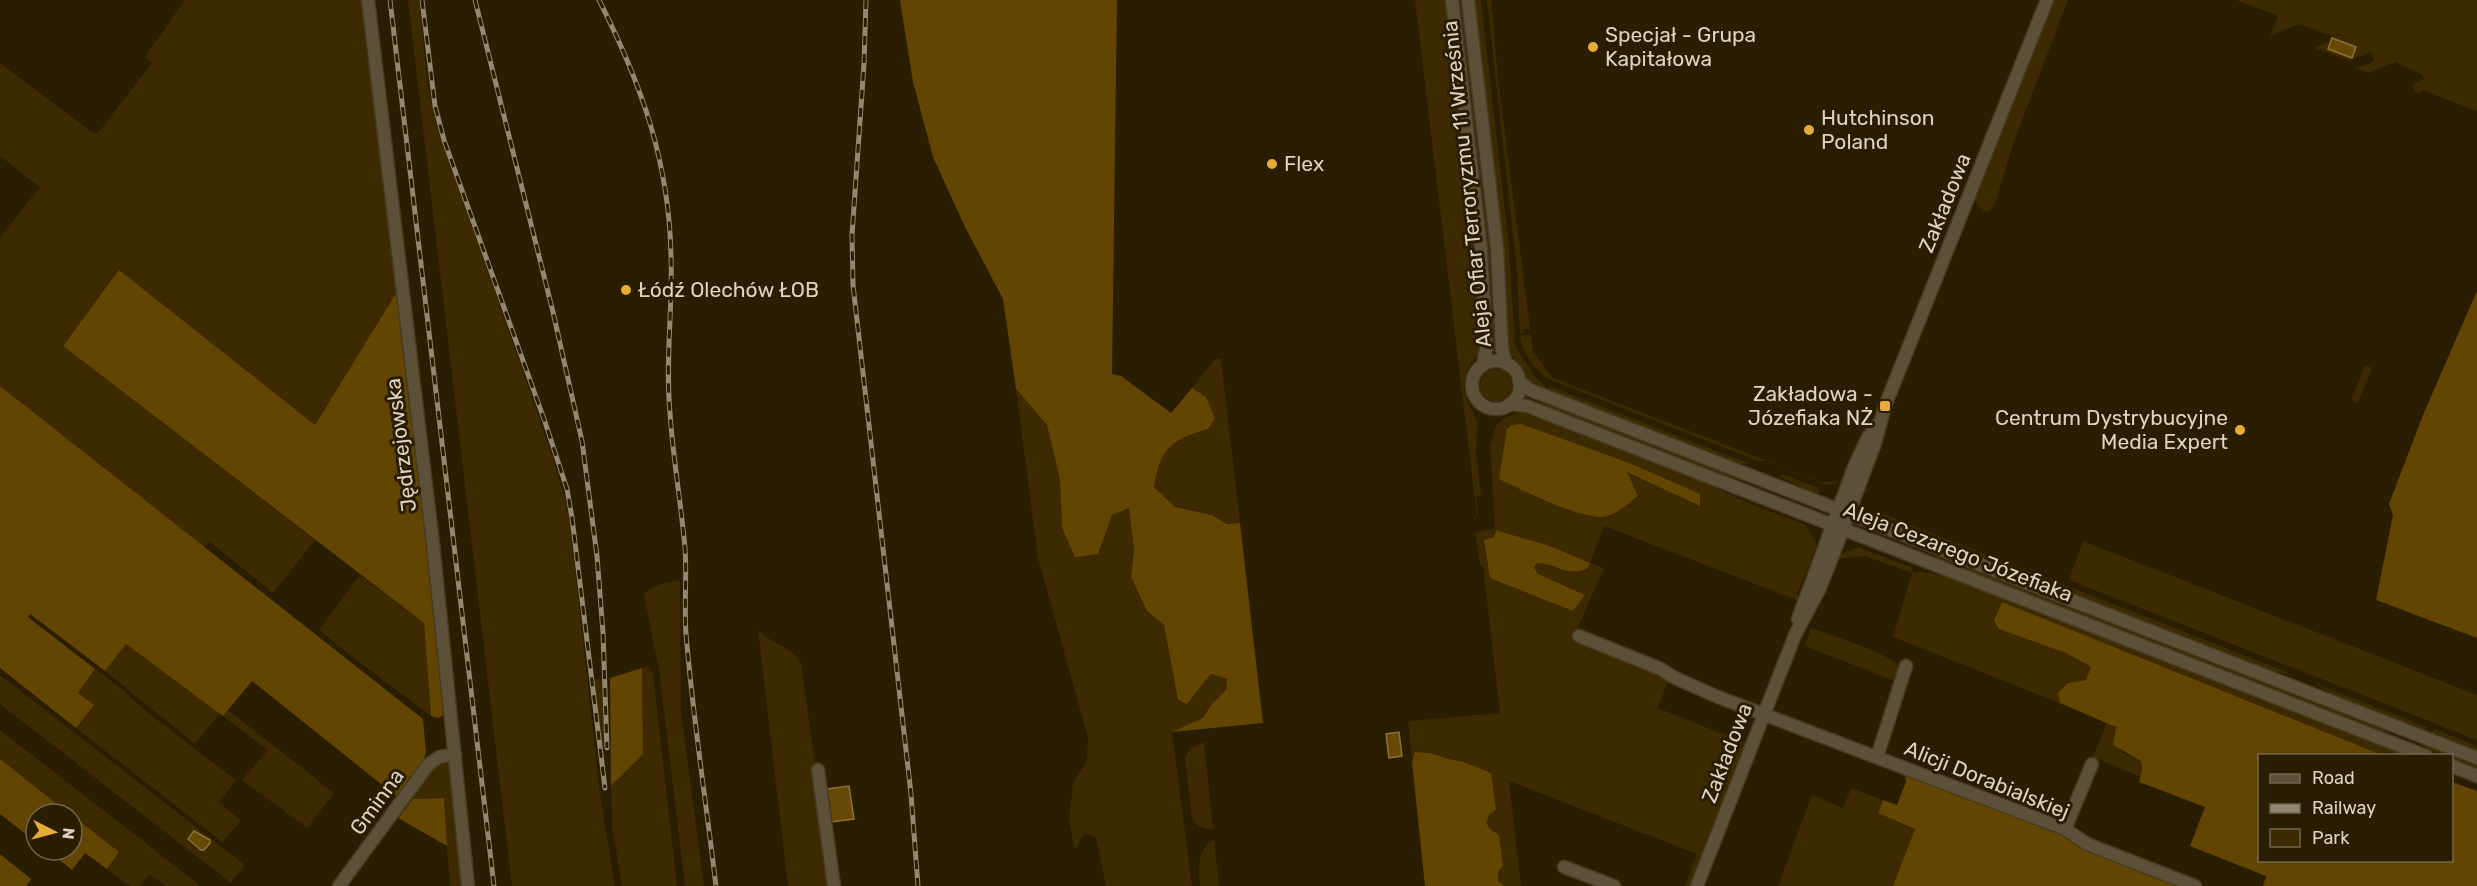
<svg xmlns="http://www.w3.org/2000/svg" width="2477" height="886" font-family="Rubik,sans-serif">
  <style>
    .green { fill: #3d2a00; fill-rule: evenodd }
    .forest { fill: #614500 }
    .water { fill: #664904; stroke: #89723d; stroke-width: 1.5 }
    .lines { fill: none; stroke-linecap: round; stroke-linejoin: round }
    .minor-casing { stroke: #473a20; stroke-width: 15 }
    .minor { stroke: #5d5039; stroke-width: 12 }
    .rail-casing { stroke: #928771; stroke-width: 5 }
    .rail { stroke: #2b1d01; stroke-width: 3; stroke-dasharray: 9; stroke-linecap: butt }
    .poi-dot { fill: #e5ad35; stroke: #2b1d01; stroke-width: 2 }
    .labels { text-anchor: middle; stroke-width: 6; stroke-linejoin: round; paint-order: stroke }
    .poi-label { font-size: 21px; fill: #dcd3c2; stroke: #2b1d01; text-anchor: start }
    .street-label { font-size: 21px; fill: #dcd3c2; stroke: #2b1d01 }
  </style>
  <rect width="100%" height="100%" fill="#2b1d01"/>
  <path class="green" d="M 185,0 L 363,0 L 398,290 L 315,425 L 119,271 L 63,346 L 315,540 L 273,593 L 210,542 L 204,548 L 0,386 L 0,237 L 40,187 L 0,156 L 0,63 L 92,132 L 98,133 L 152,63 L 145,57 Z
    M 408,0 L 419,0 L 428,87 L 435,121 L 550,449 L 565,499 L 570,524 L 599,787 L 615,886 L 512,886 Z
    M 1415,0 L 1446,0 L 1475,248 L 1480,351 L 1467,370 L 1463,384 L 1466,398 L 1478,423 L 1476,450 L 1481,496 L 1476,496 L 1478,517 L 1474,521 L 1474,518 L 1477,517 Z
    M 1457,0 L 1464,0 C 1477,117 1493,233 1497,351 L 1494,352 L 1491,350 Z
    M 1474,0 L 1481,0 L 1509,247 L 1515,345 L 1535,377 L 1545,385 L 1543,389 L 1529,381 L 1523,368 L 1511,355 L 1508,348 L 1502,247 Z
    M 1487,0 L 1491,0 L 1498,78 L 1533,352 L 1553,378 L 1821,482 L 1841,482 L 1846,467 L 1848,468 L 1842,482 L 1827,485 L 1765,461 L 1758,461 L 1548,379 C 1535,369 1521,352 1520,335 L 1530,335 L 1529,329 L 1524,329 L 1524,333 L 1520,334 L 1517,271 Z
    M 2052,0 L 2068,0 L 2013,144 L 1995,204 L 1989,211 L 1983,212 L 1977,203 L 1975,195 Z
    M 2236,0 L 2477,0 L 2477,111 L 2422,90 L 2420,93 L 2414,91 L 2412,85 L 2424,79 L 2422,75 L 2396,62 L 2369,73 L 2356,69 L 2374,61 L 2371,52 L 2349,61 L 2315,48 L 2329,41 L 2331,36 L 2299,24 L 2270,36 L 2278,16 Z
    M 1215,359 L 1221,359 L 1240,523 L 1227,524 L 1212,515 L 1175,507 L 1154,487 C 1161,447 1170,441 1208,429 L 1206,397 L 1192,388 Z
    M 2365,365 L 2372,368 L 2358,403 L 2351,400 Z
    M1480 385a16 16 0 1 1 32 0a16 16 0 1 1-32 0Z
    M 1549,386 L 1750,464 L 1733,463 L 1548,391 Z
    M 1016,389 L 1047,425 L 1060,480 L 1062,528 L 1098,554 L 1112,515 L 1129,507 L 1134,550 L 1131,578 L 1147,611 L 1164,625 L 1178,700 L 1187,704 L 1211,674 L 1227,679 L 1227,690 L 1211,705 L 1204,718 L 1172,732 L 1192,886 L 1106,886 L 1096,837 L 1085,833 L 1075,850 L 1069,821 L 1073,783 L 1087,761 L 1088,738 L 1038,558 Z
    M 1544,400 L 1814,505 L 1813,508 L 1752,484 L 1703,469 L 1541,406 Z
    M 1520,412 L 1536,418 L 1538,416 L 1696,478 L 1746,502 L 1806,525 L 1816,542 L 1816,548 L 1797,594 L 1799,596 L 1797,600 L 1604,526 L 1590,563 L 1604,568 L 1573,639 L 1666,677 L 1667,684 L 1658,708 L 1745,743 L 1690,886 L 1685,886 L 1697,854 L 1509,781 L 1521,886 L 1504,886 L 1498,882 C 1499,864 1495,838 1486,823 L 1490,814 L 1491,773 L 1464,762 L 1449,759 L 1430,753 L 1415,752 L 1412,762 L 1408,721 L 1500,713 L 1483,566 L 1480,564 L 1475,532 L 1495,528 L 1490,446 L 1496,426 L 1504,418 ZM 1496,530 L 1550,546 L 1589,563 L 1587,569 C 1562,577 1560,564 1537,563 L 1534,569 L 1538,574 L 1584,595 L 1573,611 L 1538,596 L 1484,540 L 1494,537 Z
    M 1782,474 L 1819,488 L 1818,495 L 1781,477 Z
    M 1878,512 L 2289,673 L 2288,674 L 2265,670 L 1991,563 L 1929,535 L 1876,514 Z
    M 1869,531 L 1925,553 L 1972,568 L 2385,728 L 2385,731 L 2383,733 L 1868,533 Z
    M 2083,541 L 2477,695 L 2477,740 L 2069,580 Z
    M 1858,547 L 1913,568 L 1912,571 L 1918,573 L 1919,571 L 1950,577 L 2410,755 L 2382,755 L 2002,603 L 2023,637 L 2066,653 L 2091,667 L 2086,680 L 2068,683 L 2107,722 L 2116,728 L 2122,752 L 2141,761 L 2141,777 L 2093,757 L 2107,722 L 1893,637 L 1912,573 L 1865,556 L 1838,559 L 1825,589 L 1839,555 Z
    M 360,575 L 424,623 L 431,716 L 346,652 L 319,630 Z
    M 680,580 L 681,711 L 704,886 L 685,886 L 659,670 L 644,595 C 652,583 667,583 680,580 Z
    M 1811,628 C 1827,634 1893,654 1899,667 C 1901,671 1897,677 1895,681 L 1805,646 Z
    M 758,630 C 771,644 792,646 801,663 L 832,886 L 788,886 Z
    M 126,644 L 220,713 L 195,744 L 105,671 Z
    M 647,666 L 653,673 L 677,886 L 622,886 L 612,827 L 611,786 L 643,754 L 642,668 Z
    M 95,669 L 118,686 L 147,712 L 236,780 L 219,802 L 241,821 L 222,842 L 76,728 L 93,705 L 78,693 Z
    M 0,675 L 245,865 L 231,883 L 0,704 Z
    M 603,679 L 605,772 L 594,680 Z
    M 2314,683 L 2427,727 L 2426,732 L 2340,699 Z
    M 228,710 L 334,793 L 307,828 L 242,780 L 268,750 L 223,716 Z
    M 2434,729 L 2477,746 L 2477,752 L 2431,734 Z
    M 0,730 L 201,886 L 166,886 L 149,874 L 140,886 L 130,886 L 107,869 L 119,852 L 0,759 Z
    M 1204,742 L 1213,829 C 1204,830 1198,827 1192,819 L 1185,758 L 1190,748 Z
    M 2427,744 L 2477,764 L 2477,770 L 2452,761 L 2452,756 L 2439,755 L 2424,750 Z
    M 439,760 L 450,760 L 463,886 L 450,886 L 443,798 L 413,799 L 398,818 L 395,816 Z
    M 1851,788 L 1883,800 L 1878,813 L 1915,829 L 1893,886 L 1778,886 L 1812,795 L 1843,808 Z
    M 1214,839 L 1219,886 L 1200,886 C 1198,869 1197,849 1214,839 Z"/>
  <path class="forest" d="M 900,0 L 1117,0 L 1112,374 L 1121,376 L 1171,413 L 1192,388 L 1206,397 L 1215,418 L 1208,429 C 1171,440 1161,447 1154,487 L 1175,507 L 1212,515 L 1227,524 L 1240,523 L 1263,723 L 1172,732 L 1203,718 L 1211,705 L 1226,690 L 1227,679 L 1211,674 L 1187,704 L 1178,700 L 1164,625 L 1147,611 L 1131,577 L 1134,550 L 1129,508 L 1112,515 L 1098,554 L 1075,557 L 1062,528 L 1060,480 L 1047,425 L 1016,389 L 1003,299 L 965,227 L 933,157 L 913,82 Z
    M 119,270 L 315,425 L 398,290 L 446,714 L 438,718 L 431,716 L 424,623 L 63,346 Z
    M 2477,291 L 2477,638 L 2376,600 L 2393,515 L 2389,504 L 2423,415 Z
    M 0,386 L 423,719 L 426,752 L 422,765 L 401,800 L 252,681 L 223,716 L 126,644 L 105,671 L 30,614 L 28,617 L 95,669 L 78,693 L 94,705 L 76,728 L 0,668 Z
    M 1521,424 L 1632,464 L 1700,494 L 1700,506 L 1627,472 L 1638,496 C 1629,502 1613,518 1601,517 C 1573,516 1526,492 1499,479 L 1507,429 L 1512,425 Z
    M 1496,530 L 1550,546 L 1590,563 L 1587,569 C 1562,577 1560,564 1537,563 L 1534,568 L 1538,574 L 1585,595 L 1573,611 L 1490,578 L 1484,540 L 1494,537 Z
    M 2002,602 L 2382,755 L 2260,756 L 2260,860 L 2452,860 L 2452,782 L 2477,791 L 2477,886 L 2263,886 L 2266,876 L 2190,846 L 2205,807 L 2139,782 L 2142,769 L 2141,761 L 2113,745 L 2116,727 L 2060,703 L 2058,693 L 2068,683 L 2086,680 L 2091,667 L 2066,653 L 1999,629 L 1994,621 Z
    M 642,668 L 643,754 L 611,786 L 610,678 Z
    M 1415,752 L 1430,753 L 1449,759 L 1464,762 L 1491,773 L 1496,810 L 1490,814 L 1486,823 L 1491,830 L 1499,835 L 1503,866 L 1498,872 L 1498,881 L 1504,886 L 1425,886 L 1412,762 Z
    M 0,759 L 70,814 L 36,814 L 36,842 L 0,814 Z
    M 1905,773 L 2052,827 L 2187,886 L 1893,886 L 1915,829 L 1878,813 L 1883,800 L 1897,805 L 1906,782 Z
    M 444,798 L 447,846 L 398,818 L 413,799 Z
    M 72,815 L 119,852 L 107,869 L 85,853 L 72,870 L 47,850 L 72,850 Z
    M 0,854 L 31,879 L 26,886 L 0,886 Z"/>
  <path class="water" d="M 2332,38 L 2356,47 L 2352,58 L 2328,49 Z
    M 1399,732 L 1402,756 L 1389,758 L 1386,734 Z
    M 849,786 L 854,819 L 831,822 L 827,789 Z
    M 194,831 L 210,840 L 210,843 L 204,850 L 201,850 L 188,839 Z"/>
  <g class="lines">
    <defs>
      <path id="minor" d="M 368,0 L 433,544 L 468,886
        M 1452,0 L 1481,248 L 1486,349 L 1483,365
        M 1468,0 L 1497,248 L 1502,349 L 1506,364
        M1472 385a24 24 0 1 1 48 0a24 24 0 1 1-48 0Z
        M 1519,381 L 1530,390 L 1546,396 L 2477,758
        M 1510,404 L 1527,406 L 2426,756
        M 1798,619 L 1854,467 L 1868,437 L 1877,425
        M 1579,636 L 1661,669 L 1673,677 L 1718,697 L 2065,829 L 2087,844 L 2195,886
        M 1877,757 L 1906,666
        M 2452,766 L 2477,776
        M 818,770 L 834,886
        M 2065,829 L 2092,764
        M 1564,867 L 1614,886
        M 339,886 L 428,765 L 439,757 L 455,754
        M 1697,886 L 1795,635 L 1819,590 L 1835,550 L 1875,443 L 1885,406 L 2047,0"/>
    </defs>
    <use href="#minor" class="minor-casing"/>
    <use href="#minor" class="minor"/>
    <defs>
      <path id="rail" d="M 390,0 L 494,886
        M 422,0 L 435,106 L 444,140 L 545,422 L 567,489 L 572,518 L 605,788
        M 475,0 L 553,312 L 582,441 L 597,556 L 603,633 L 607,748
        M 599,0 C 641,83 669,161 671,255 C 673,308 665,360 670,413 C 673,458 681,503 685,548 C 687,576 684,605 686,634 C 693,718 706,802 716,886
        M 866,0 L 864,64 L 852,235 L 853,285 L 911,794 L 918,886"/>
    </defs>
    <use href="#rail" class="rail-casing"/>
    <use href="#rail" class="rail"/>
  </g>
  <g class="poi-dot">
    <circle cx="1593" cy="47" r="6"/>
    <circle cx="1809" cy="130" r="6"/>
    <circle cx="1272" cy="164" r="6"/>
    <circle cx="626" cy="290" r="6"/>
    <rect x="1879" y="400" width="12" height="12" rx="3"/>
    <circle cx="2240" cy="430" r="6"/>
  </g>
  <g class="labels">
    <g class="poi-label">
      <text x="1605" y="42">Specjał - Grupa<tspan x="1605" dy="24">Kapitałowa</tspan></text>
      <text x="1821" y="125">Hutchinson<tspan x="1821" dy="24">Poland</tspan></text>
      <text x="1284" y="171">Flex</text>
      <text x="638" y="297">Łódź Olechów ŁOB</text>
      <text x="1873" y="401" text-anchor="end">Zakładowa -<tspan x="1873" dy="24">Józefiaka NŻ</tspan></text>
      <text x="2228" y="425" text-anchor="end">Centrum Dystrybucyjne<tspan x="2228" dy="24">Media Expert</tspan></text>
    </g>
    <g class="street-label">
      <text transform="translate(1467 184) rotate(-96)" y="7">Aleja Ofiar Terroryzmu 11 Września</text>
      <text transform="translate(1945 203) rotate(-68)" y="7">Zakładowa</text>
      <text transform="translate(401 445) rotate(-97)" y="7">Jędrzejowska</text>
      <text transform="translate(1958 552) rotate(21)" y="7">Aleja Cezarego Józefiaka</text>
      <text transform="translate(1727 753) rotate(-69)" y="7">Zakładowa</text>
      <text transform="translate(1987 780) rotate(22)" y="7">Alicji Dorabialskiej</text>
      <text transform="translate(377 802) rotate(-54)" y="7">Gminna</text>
    </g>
  </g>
  <rect x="2258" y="754" width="195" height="108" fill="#2b1d01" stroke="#72664e" stroke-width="1.5"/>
  <rect x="2270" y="774" width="30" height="9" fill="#5d5039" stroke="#72664e" stroke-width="1.5"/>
  <text x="2312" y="784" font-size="18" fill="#dcd3c2">Road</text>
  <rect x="2270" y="804" width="30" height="9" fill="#928771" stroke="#72664e" stroke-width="1.5"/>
  <text x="2312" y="814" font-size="18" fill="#dcd3c2">Railway</text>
  <rect x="2270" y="829" width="30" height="18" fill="#3d2a00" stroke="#72664e" stroke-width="1.5"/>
  <text x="2312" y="844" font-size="18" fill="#dcd3c2">Park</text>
  <g transform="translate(54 832) rotate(96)"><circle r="28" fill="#2b1d01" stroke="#72664e" stroke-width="1.5"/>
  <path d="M0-4.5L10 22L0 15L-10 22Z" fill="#e5ad35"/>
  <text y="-9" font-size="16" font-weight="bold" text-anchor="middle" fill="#dcd3c2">N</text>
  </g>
</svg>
